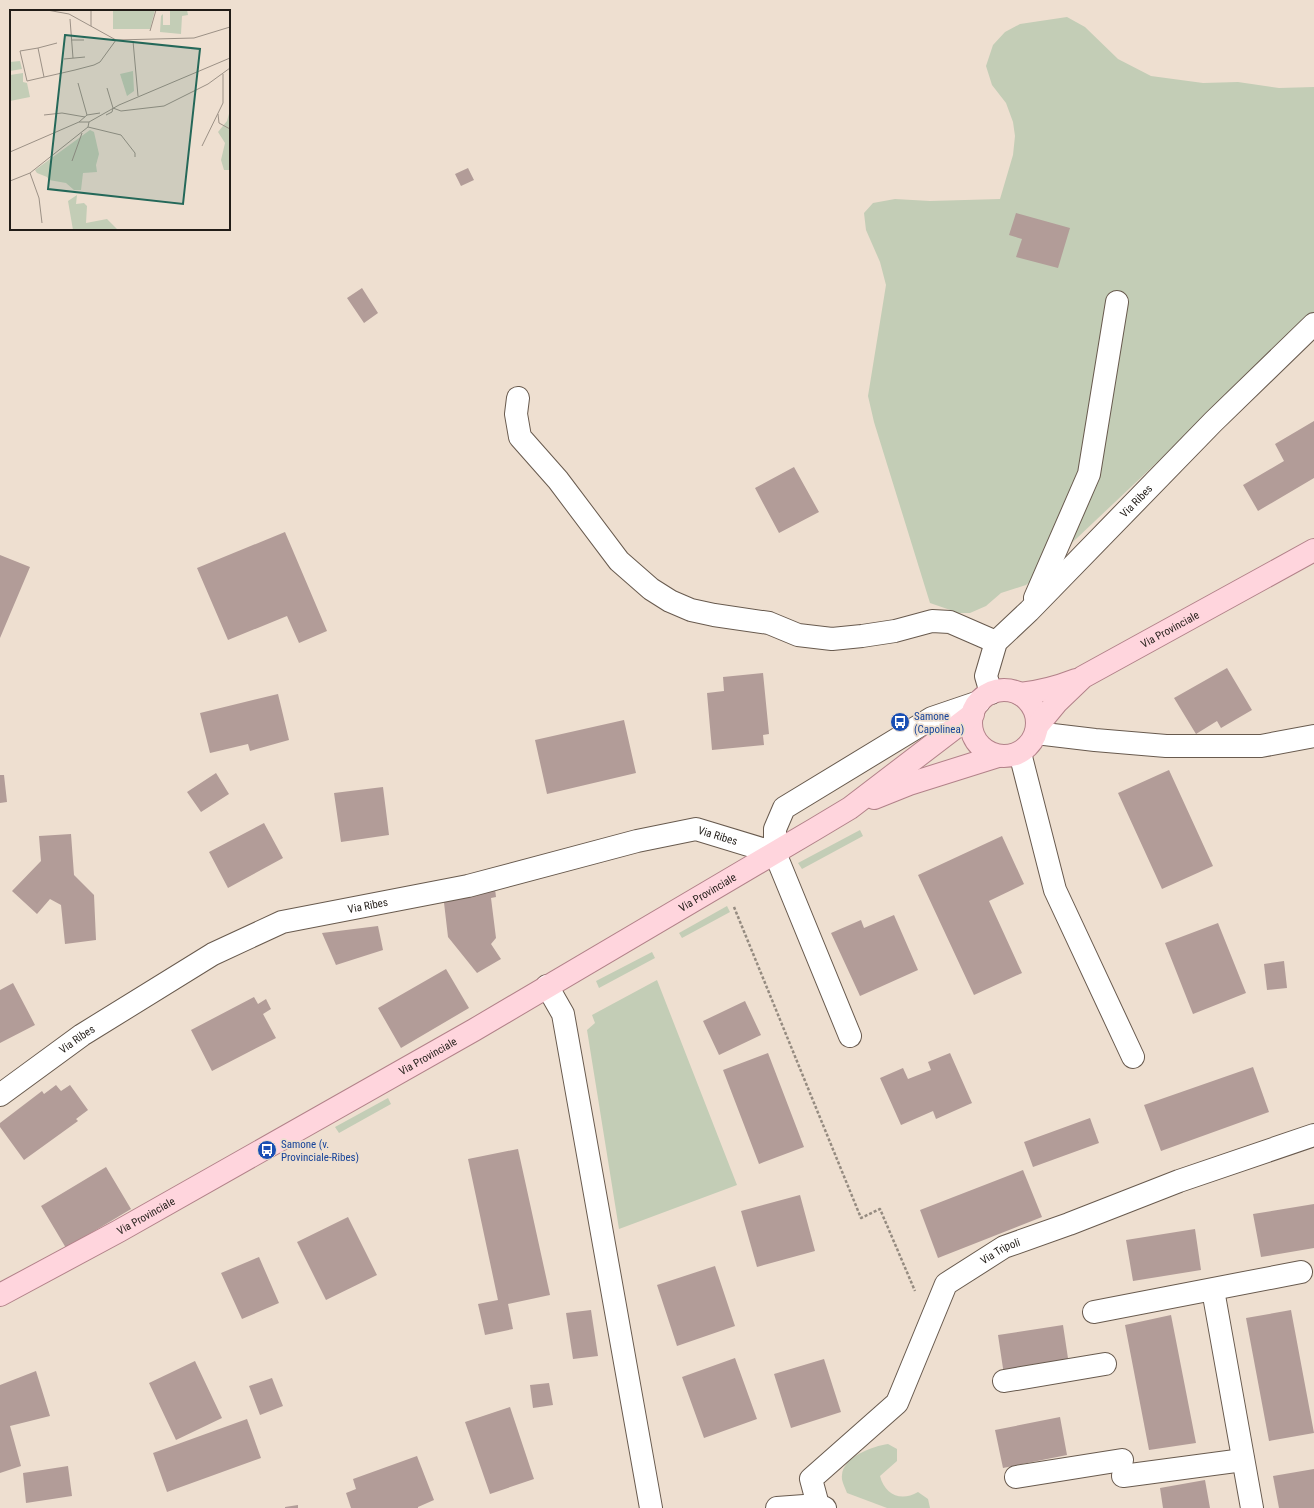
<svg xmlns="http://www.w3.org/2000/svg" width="1314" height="1508" font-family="'Roboto Condensed',sans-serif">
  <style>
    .green { fill: #c3cdb6 }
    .building { fill: #b29c98 }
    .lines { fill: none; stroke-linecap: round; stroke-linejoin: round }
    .minor-casing { stroke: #685a4e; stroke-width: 24 }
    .major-casing { stroke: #b28289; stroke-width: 24 }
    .path { stroke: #958b80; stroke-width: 2.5; stroke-dasharray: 3 2; stroke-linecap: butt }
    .minor { stroke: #fff; stroke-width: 22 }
    .major { stroke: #ffd5dd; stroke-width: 22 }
    .labels { text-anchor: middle; stroke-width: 3.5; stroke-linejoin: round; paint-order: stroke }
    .street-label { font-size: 11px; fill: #221d18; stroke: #eedfd0 }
    .transit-label { font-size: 11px; fill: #164399; stroke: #eedfd0; text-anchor: start }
    .inset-road { fill: none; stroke: #9c9186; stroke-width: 1 }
    .view { fill: #246859; fill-opacity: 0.15; stroke: #246859; stroke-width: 2 }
    .inset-edge { fill: none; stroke: #221d18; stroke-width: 2 }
  </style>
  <rect width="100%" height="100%" fill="#eedfd0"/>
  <path class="green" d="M 1067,17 L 1085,27 L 1118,59 L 1151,76 L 1203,83 L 1238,82 L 1279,88 L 1314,87 L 1314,314 L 1040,573 L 1026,585 L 1001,593 L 986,606 L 970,613 L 959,613 L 930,603 L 874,422 L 868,396 L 886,285 L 880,262 L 866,230 L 864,213 L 873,203 L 895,199 L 930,201 L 1000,199 L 1013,155 L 1015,136 L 1013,122 L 1006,103 L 992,85 L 986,66 L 993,45 L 1005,32 L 1020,24 Z
    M 860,830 L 863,836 L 802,869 L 798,863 Z
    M 727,906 L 730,912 L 682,938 L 679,933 Z
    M 652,952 L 655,958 L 599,988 L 596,981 Z
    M 657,980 L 737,1185 L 619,1229 L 587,1030 L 595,1023 L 592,1015 Z
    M 388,1098 L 391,1104 L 339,1133 L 335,1127 Z
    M 888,1444 L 897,1449 L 897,1461 L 880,1476 C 885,1495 901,1502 918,1492 L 928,1499 L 930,1508 L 887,1508 L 847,1493 C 845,1487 841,1481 842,1475 C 843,1457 873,1446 888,1444 Z"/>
  <path class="building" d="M 468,168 L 474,180 L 461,186 L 455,174 Z
    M 1016,213 L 1070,228 L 1058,268 L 1016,257 L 1022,239 L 1009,235 Z
    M 362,288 L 378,313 L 364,323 L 347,298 Z
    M 1314,421 L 1314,478 L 1258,511 L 1243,485 L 1284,461 L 1275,444 Z
    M 794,467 L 819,512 L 779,533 L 755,488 Z
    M 285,532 L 327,631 L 299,643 L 287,616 L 228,640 L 197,568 Z
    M 0,555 L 30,567 L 0,638 Z
    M 1227,668 L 1252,710 L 1221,728 L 1217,721 L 1196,734 L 1174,698 Z
    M 763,673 L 769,734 L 763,735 L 764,745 L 712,750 L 707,693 L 724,691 L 723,677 Z
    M 278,694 L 289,740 L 250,751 L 248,744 L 210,753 L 200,713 Z
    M 624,720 L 636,773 L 547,794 L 535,740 Z
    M 1169,770 L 1213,866 L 1162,889 L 1118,793 Z
    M 216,773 L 229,794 L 201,812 L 187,792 Z
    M 0,775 L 4,775 L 7,802 L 0,803 Z
    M 383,787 L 389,835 L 341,842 L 334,793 Z
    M 264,823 L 283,858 L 228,888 L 209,852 Z
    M 71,834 L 74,875 L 94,895 L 96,940 L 65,944 L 61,905 L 50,899 L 37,914 L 12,891 L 41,861 L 39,836 Z
    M 1002,836 L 1024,884 L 989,901 L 1022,973 L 974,995 L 918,875 Z
    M 495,889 L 496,897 L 491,898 L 496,938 L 491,944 L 501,959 L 477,973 L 448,937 L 443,894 Z
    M 894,915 L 918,970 L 860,996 L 831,933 L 861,920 L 864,928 Z
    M 1218,923 L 1246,993 L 1193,1014 L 1165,943 Z
    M 378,926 L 383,950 L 336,965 L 322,933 Z
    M 1284,961 L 1287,988 L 1267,990 L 1264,964 Z
    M 446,969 L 469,1008 L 401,1048 L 378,1008 Z
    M 13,983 L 35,1025 L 0,1043 L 0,990 Z
    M 254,997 L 258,1004 L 266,999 L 271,1009 L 263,1014 L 276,1038 L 212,1071 L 191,1030 Z
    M 745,1001 L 761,1035 L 719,1055 L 703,1021 Z
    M 768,1053 L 804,1147 L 759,1164 L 723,1070 Z
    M 950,1053 L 972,1103 L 936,1119 L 933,1111 L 901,1125 L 880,1078 L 903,1068 L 908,1079 L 931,1070 L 928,1062 Z
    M 1253,1067 L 1269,1112 L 1161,1151 L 1144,1105 Z
    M 56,1085 L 61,1091 L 70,1085 L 88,1110 L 76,1119 L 78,1121 L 24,1160 L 0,1127 L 0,1123 L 42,1091 L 44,1094 Z
    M 1090,1118 L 1099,1143 L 1033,1167 L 1024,1142 Z
    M 518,1149 L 550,1295 L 508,1304 L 513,1329 L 485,1335 L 478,1304 L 498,1300 L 468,1159 Z
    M 106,1167 L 131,1209 L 66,1248 L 41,1206 Z
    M 1023,1170 L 1042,1217 L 938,1258 L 920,1210 Z
    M 800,1195 L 815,1251 L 757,1267 L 741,1211 Z
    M 1314,1204 L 1314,1248 L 1261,1257 L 1253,1214 Z
    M 348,1217 L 377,1275 L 326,1300 L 297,1242 Z
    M 1195,1229 L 1201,1270 L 1133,1281 L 1126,1240 Z
    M 259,1257 L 279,1303 L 242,1319 L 221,1273 Z
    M 715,1266 L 735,1326 L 677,1346 L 657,1285 Z
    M 591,1310 L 598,1356 L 573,1359 L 566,1313 Z
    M 1291,1310 L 1314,1433 L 1269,1441 L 1246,1318 Z
    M 1171,1315 L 1196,1443 L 1149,1450 L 1125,1325 Z
    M 1063,1325 L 1069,1365 L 1004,1375 L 998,1335 Z
    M 735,1358 L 757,1419 L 704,1438 L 682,1377 Z
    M 824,1359 L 841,1412 L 791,1428 L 774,1374 Z
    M 195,1361 L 222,1418 L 176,1440 L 149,1383 Z
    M 36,1371 L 50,1416 L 10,1426 L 21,1466 L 0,1473 L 0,1385 Z
    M 272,1378 L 283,1406 L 260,1415 L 249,1386 Z
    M 549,1383 L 553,1405 L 533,1408 L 530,1385 Z
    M 510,1407 L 534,1479 L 490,1494 L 465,1422 Z
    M 1060,1417 L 1067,1455 L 1003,1468 L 995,1430 Z
    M 247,1419 L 261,1458 L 167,1492 L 153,1453 Z
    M 417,1456 L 434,1500 L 418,1507 L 418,1508 L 351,1508 L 346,1493 L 356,1489 L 353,1479 Z
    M 68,1466 L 72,1496 L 26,1503 L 23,1473 Z
    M 1314,1469 L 1314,1508 L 1279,1508 L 1273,1476 Z
    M 1205,1480 L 1210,1508 L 1163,1508 L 1160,1488 Z
    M 298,1505 L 298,1508 L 285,1508 L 285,1507 Z"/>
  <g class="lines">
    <defs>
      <g id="minor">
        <path d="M 518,398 L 516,414 L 520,437 L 558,480 L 619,561 L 651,589 L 670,601 L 691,610 L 714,615 L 769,623 L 798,635 L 832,639 L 862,636 L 895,631 L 932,621 L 950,622 L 996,642"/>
        <path d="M 1035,598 L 1089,474 L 1117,302"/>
        <path id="s1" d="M 991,693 L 986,676 L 996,642 L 1029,611 L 1213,422 L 1314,324"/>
        <path d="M 1036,733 L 1095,740 L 1166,746 L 1261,746 L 1314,736"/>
        <path d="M 1020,753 L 1055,890 L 1133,1057"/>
        <path d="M 547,986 L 563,1014 L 651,1508"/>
        <path d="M 850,1036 L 775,853 L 775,829 L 784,808 L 932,718 L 979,702"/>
        <path id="s2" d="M 0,1095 L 82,1035 L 213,954 L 282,922 L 468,886 L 637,841 L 696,829 L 775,853"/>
        <path d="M 1213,1290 L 1252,1508"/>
        <path d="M 1094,1312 L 1301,1272"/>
        <path d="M 1004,1381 L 1105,1364"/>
        <path d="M 1123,1476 L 1243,1460"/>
        <path d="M 1016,1477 L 1122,1460"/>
        <path id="s3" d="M 818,1505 L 811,1479 L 897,1403 L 946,1284 L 1004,1247 L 1069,1224 L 1179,1181 L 1314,1135"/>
        <path d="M 777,1508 L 818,1505 L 825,1508"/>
      </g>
      <g id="major">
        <circle cx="1004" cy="723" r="33"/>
        <path d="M 1020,694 C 1040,692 1058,687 1076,680"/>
        <path id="s4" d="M 1038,725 L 1057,702 L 1083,677 L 1314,550"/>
        <path d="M 874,798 L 909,784 L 998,756"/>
        <path id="s5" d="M 0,1295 L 119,1231 L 474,1030 L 815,829 L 850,808 L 973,714"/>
      </g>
    </defs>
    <use href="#minor" class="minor-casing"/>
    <use href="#major" class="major-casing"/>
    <path class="path" d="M 734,907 L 861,1218 L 880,1209 L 915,1291"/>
    <use href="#minor" class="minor"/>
    <use href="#major" class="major"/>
  </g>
  <defs>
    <symbol id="bus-disc" viewBox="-11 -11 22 22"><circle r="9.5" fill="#1a4fb4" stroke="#eedfd0"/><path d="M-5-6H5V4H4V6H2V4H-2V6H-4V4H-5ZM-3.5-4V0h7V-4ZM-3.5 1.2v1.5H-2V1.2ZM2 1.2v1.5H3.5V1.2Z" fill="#fff"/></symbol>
  </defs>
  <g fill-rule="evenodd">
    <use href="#bus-disc" x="889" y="711" width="22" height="22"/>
    <use href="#bus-disc" x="256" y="1139" width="22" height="22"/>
  </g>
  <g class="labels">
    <g class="street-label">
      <text dy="4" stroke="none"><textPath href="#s1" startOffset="252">Via Ribes</textPath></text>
      <text dy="4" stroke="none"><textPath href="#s4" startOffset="165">Via Provinciale</textPath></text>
      <text dy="4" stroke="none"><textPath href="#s2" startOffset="779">Via Ribes</textPath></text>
      <text dy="4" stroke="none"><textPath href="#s5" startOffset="814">Via Provinciale</textPath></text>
      <text dy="4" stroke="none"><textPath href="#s2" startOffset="419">Via Ribes</textPath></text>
      <text dy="4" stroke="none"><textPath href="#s2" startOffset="95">Via Ribes</textPath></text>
      <text dy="4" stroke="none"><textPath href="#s5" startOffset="490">Via Provinciale</textPath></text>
      <text dy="4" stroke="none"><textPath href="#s5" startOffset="166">Via Provinciale</textPath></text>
      <text dy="4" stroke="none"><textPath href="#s3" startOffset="334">Via Tripoli</textPath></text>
    </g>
    <g class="transit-label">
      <text x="914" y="720">Samone<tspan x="914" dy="13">(Capolinea)</tspan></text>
      <text x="281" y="1148">Samone (v.<tspan x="281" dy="13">Provinciale-Ribes)</tspan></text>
    </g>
  </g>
  <g transform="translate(10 10)">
    <rect width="220" height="220" fill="#eedfd0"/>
    <path d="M 103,0 L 145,0 L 140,19 L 103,19 ZM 160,0 L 177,0 L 178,5 L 172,6 L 171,24 L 150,22 L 151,6 L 153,4 L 153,15 L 160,15 ZM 10,51 L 12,59 L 0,61 L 0,52 ZM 123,61 L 124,81 L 117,86 L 110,64 ZM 13,63 L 13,72 L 17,73 L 20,87 L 0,91 L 0,65 ZM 220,100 L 220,168 L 220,160 L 214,160 L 211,150 L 215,133 L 208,122 L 217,111 ZM 80,120 L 84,122 L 89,144 L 86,155 L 87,162 L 73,163 L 71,180 L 64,180 L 56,173 L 39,170 L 37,167 L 27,163 L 25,160 ZM 67,185 L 66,194 L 74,193 L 77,196 L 76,213 L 97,209 L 108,220 L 63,220 L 58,191 Z" fill="#c3cdb6"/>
    <path class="inset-road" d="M 37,0 L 59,4 L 106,30 L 184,28 L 220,17M 81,0 L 81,16M 60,9 L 63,48M 140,21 L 146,0M 61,30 L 74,30M 123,31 L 128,86M 28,38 L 47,33M 54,49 L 75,47M 34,67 L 28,38 L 10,41 L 17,71 L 65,60 L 84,55 L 90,52 L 106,30M 68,73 L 77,105M 103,98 L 111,101 L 154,96 L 198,74 L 220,58M 208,104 L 209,113 L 220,119M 34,105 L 52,103 L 75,107M 96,105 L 102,102 L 103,98 L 97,78M 69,112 L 79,112 L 109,95 L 220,48M 78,117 L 111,125 L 125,143 L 125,147M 192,136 L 213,93 L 213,64M 0,142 L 69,112 L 77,105 L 90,103M 62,151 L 72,123M 20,163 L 29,188 L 32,213M 0,171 L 20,163 L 78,117 L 79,112"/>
    <path class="view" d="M 55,25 L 190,39 L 173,194 L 38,179 Z"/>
    <rect width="220" height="220" class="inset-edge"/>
  </g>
</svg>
